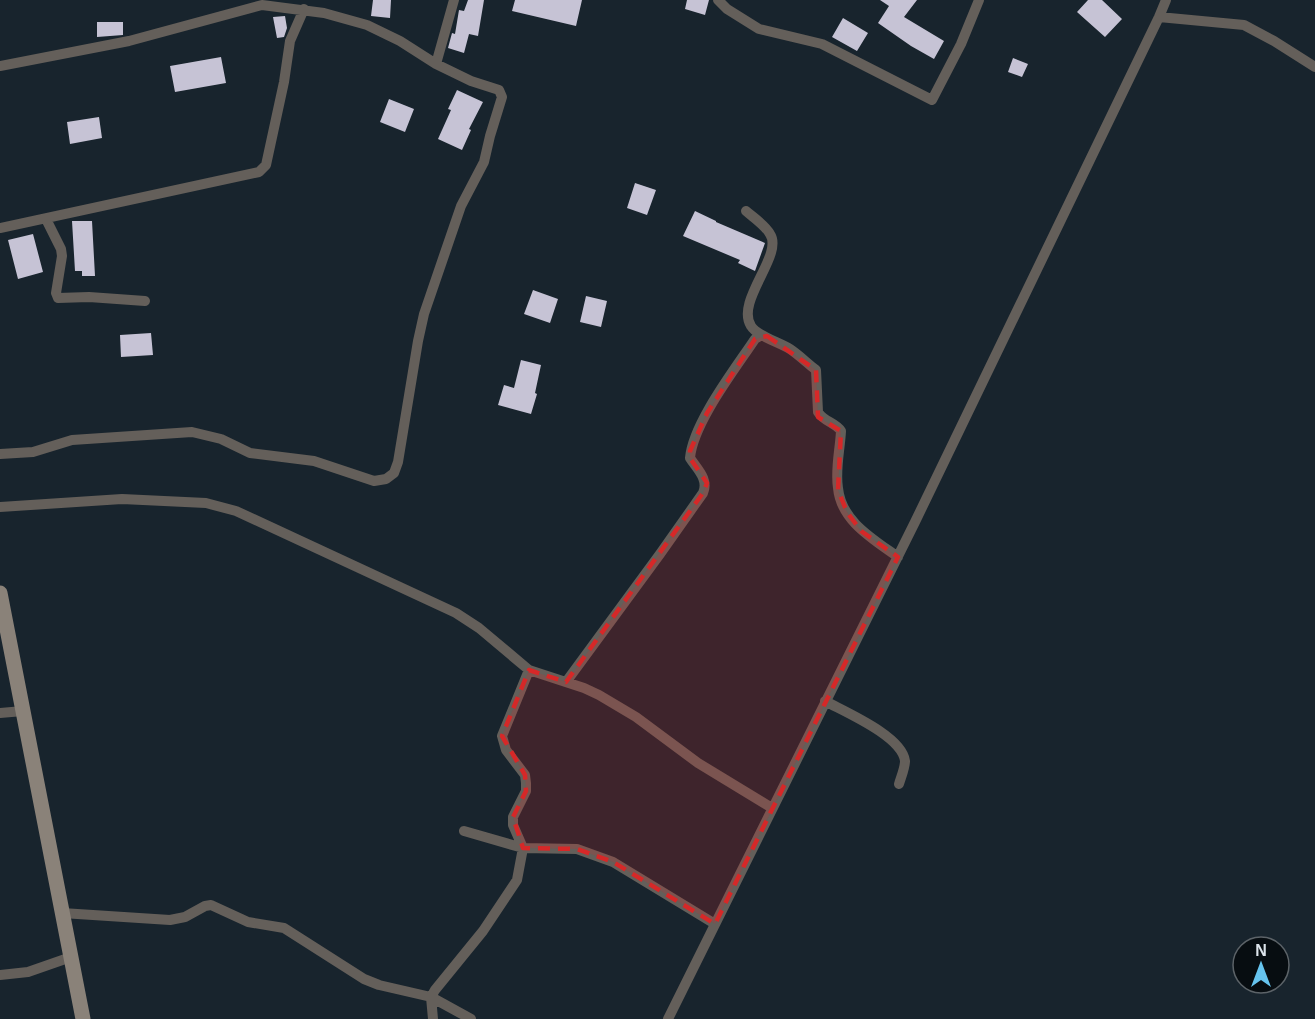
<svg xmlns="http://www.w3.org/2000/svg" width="1315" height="1019" font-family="Helvetica,sans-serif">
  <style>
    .building { fill: #c6c3d5 }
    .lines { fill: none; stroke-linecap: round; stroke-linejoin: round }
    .street { stroke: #645f5a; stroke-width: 10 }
    .secondary { stroke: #8a8279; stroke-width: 15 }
    .marked { fill: #d62828; fill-opacity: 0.2; stroke: #d62828; stroke-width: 4.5; stroke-dasharray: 12 8; stroke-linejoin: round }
  </style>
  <rect width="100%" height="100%" fill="#18242d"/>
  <path class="building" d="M 373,0 L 391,0 L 390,18 L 371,16 Z
    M 468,0 L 484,0 L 478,36 L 469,34 L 464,53 L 448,48 L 452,33 L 455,34 L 459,10 L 464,11 Z
    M 515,0 L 582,0 L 576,26 L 512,11 Z
    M 687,0 L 709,0 L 705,15 L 685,9 Z
    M 880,0 L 917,0 L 904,17 L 944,41 L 934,59 L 911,46 L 878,23 L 889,6 Z
    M 1088,0 L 1102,0 L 1122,19 L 1105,37 L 1077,12 Z
    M 285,16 L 287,28 L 284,37 L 277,38 L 273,17 Z
    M 843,18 L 868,33 L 857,51 L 832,37 Z
    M 97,22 L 123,22 L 123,35 L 97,37 Z
    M 221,57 L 226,83 L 175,92 L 170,66 Z
    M 1013,58 L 1028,64 L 1022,77 L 1008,72 Z
    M 457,90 L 483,102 L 469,129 L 471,130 L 462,150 L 438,139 L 451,110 L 448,109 Z
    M 389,99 L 414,109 L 405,132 L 380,122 Z
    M 99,117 L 102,138 L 70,144 L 67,122 Z
    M 635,183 L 656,190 L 647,215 L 627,208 Z
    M 695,211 L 716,221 L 716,222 L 765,243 L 755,271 L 738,263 L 740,260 L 683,236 Z
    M 72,221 L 92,221 L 95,276 L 82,276 L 82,271 L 75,271 Z
    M 33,234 L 43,272 L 18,279 L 8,240 Z
    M 533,290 L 558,299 L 550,323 L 524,314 Z
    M 586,296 L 607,301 L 601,327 L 580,322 Z
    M 151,333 L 153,355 L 121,357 L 120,335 Z
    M 521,360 L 541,365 L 535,393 L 537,394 L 531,414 L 498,405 L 504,385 L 514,388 Z"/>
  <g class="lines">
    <path class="street" d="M 718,0 L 727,9 L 759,29 L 822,44 L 932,100 L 961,44 L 979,0
      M 1159,17 L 1244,25 L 1274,41 L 1315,67
      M 436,64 L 454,0
      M 0,66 L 129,41 L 262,5 L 324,13 L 367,25 L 400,41 L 436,64 L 471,81 L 499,90 L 502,97 L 490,136 L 484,162 L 461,206 L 424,314 L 418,341 L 398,462 L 394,473 L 386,479 L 374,481 L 314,461 L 250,453 L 221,439 L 192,432 L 72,440 L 33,452 L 0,454
      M 746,211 C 754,218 765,225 770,234 C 784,255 735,301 751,326 C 757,336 779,342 790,349 C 799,355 807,363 816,370 L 818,412 C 824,422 835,422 841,431 C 840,450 835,470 838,488 C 841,521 873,539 898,557
      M 46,219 L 61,249 L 62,256 L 56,293 L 58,298 L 89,297 L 145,301
      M 0,228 L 259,172 L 266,165 L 284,82 L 290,41 L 304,9
      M 0,507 L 122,499 L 206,503 L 236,511 L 456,613 L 479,628 L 529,670 L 584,688 L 599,695 L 636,717 L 698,763 L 772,808
      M 566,682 L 660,554 L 703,493 C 709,479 697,469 690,458 C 693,423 735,369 755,339 L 760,336
      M 825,701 C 845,712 902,736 905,761 C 905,768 901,777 899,784
      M 0,713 L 23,711
      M 464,831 L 523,848 L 577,849 L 613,862 L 715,924
      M 62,913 L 170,920 L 185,917 L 205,906 L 211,905 L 248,922 L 284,928 L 364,979 L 379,985 L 431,997 L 471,1019
      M 0,975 L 28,972 L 71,957
      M 433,1019 L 431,997 L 435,990 L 483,931 L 517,880 L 523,848 L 513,825 L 513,817 L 526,791 L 526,783 L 525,775 L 506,750 L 502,736 L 529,670
      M 668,1019 L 915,522 L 1159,17 L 1166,0"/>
    <path class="secondary" d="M 0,593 L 83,1019"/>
  </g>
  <path class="marked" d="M 767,336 L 816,370 L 818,417 L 841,431 L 838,490 L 847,512 L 861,531 L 898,557 L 715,924 L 613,862 L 577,849 L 523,848 L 513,817 L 526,791 L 525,775 L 502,736 L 529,670 L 566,682 L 703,493 L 707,483 L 690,458 L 690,451 L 707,413 L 755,339 Z"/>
  <g transform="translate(1261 965)"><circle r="28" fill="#070d11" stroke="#5c6368" stroke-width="1.5"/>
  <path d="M0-4.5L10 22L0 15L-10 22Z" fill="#66c4ef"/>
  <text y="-9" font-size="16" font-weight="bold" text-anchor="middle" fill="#dce4eb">N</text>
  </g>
</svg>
